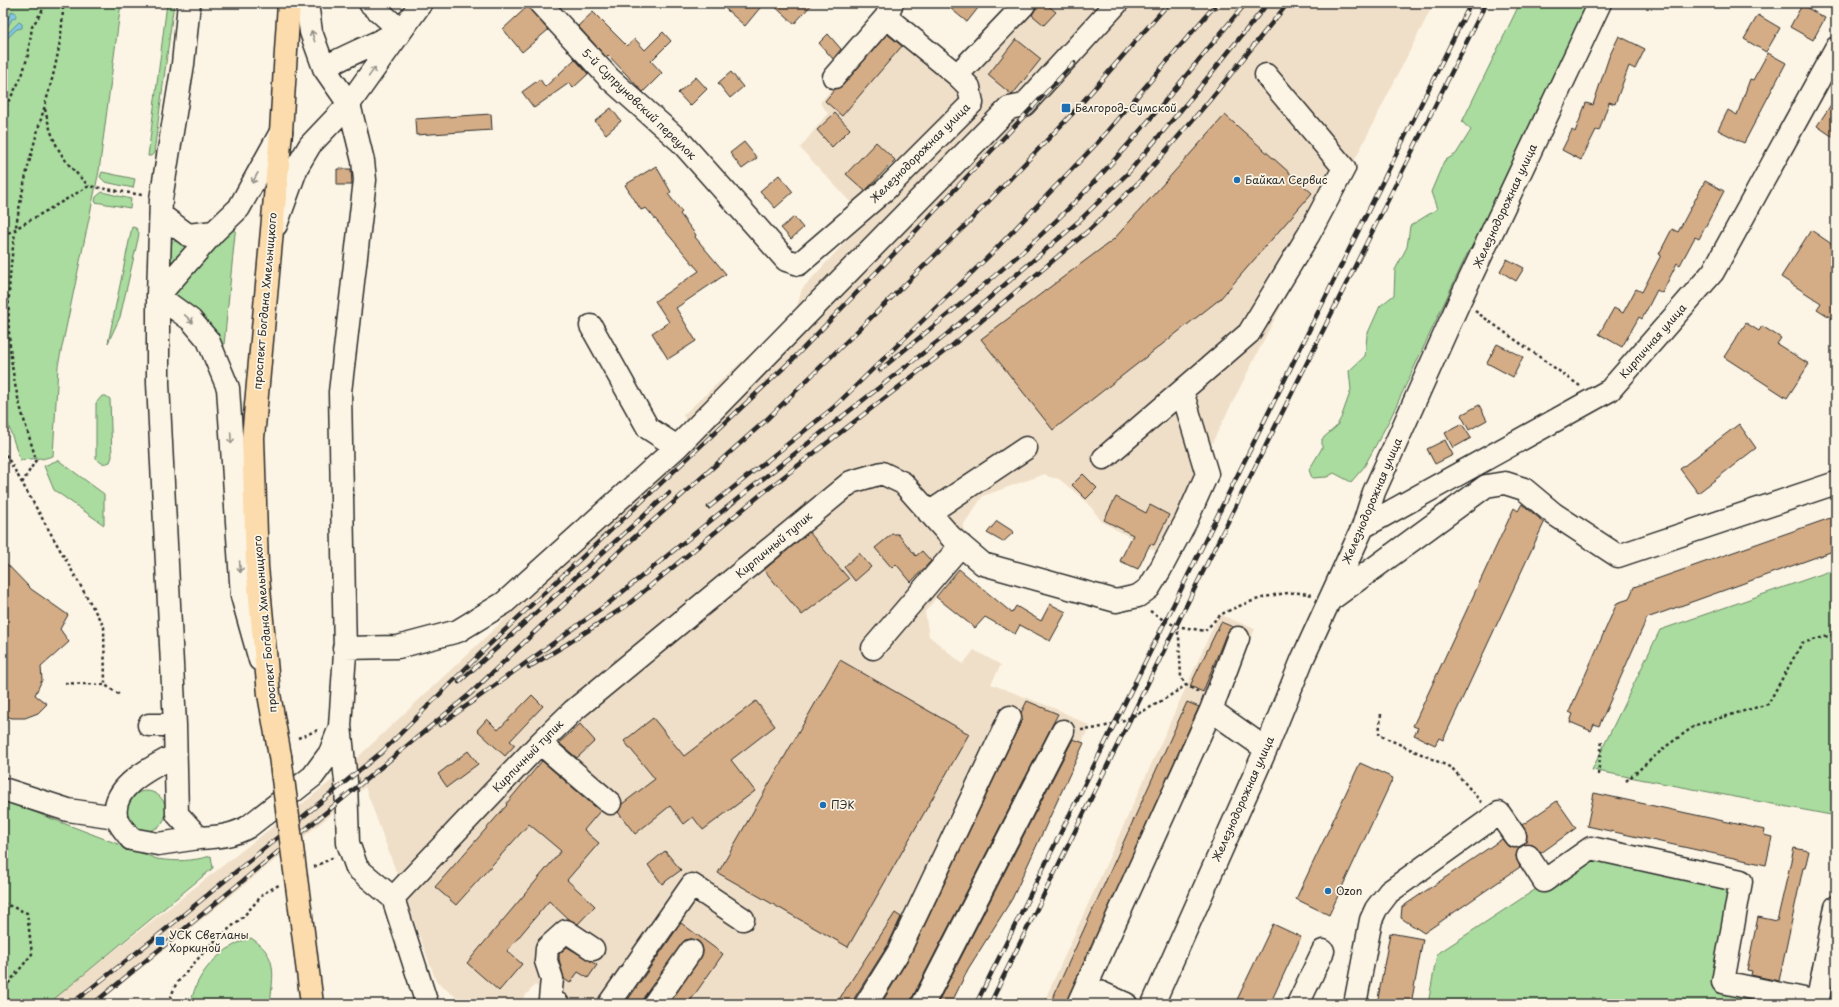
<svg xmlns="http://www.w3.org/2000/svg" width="1839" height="1007" font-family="'Playpen Sans',sans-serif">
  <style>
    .built { fill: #f0dfc8 }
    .green { fill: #a9dc9e; stroke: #6a8464 }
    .water { fill: #80c9e0; stroke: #5e8a98 }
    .building { fill: #d4ad86; stroke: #2b2b2b }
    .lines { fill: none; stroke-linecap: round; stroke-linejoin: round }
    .minor-casing { stroke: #2b2b2b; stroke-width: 25 }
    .major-casing { stroke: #2b2b2b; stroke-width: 25 }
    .path { stroke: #2b2b2b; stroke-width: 2.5; stroke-dasharray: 3 3; stroke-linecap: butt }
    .minor { stroke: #fcf5e5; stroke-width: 22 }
    .major { stroke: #fcdcac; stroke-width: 22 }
    .rail-casing { stroke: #2b2b2b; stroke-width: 4.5 }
    .rail { stroke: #fcf5e5; stroke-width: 3; stroke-dasharray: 9; stroke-linecap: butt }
    .major-bridge-casing { stroke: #2b2b2b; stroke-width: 25; stroke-linecap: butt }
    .major-bridge { stroke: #fcdcac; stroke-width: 22 }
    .oneway { stroke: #949088 }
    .poi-dot { fill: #1f6fb2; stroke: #fcf5e5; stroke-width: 1.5 }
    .labels { text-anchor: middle; stroke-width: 3.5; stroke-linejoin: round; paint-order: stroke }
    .street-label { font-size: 11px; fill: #2b2b2b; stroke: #fcf5e5 }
    .poi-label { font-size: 11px; fill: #2b2b2b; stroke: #fcf5e5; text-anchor: start }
  </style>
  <rect width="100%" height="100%" fill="#fcf5e5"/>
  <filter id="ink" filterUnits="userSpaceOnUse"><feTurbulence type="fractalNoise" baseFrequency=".025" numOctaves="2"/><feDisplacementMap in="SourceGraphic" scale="8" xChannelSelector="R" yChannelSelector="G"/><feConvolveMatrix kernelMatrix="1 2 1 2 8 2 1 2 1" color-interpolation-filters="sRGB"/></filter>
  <g filter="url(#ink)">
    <path class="built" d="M 1031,3 L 1434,3 L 1157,552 L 1102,522 L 1087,502 L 1059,479 L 1049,477 L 1045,474 L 983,496 L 964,524 L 959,569 L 925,612 L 929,636 L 963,664 L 974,650 L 1001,665 L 991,684 L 1059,710 L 1090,726 L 949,1004 L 565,1004 L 535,985 L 518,1004 L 464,1004 L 436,981 L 365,787 L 97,1004 L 46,1004 L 340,774 L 695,440 L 683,415 L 795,313 L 802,289 L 977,98 L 974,67 Z
      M 887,22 L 964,88 L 963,106 L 866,219 L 800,148 L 828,113 L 820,103 Z
      M 1219,614 L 1255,629 L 1089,1004 L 1043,1004 Z"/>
    <path class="green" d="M 3,3 L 121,3 L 99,171 L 58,366 L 53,456 L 42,459 L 41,458 L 20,460 L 3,409 Z
      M 167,3 L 174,3 L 154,153 L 151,156 L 148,156 Z
      M 1520,3 L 1590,3 L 1473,246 L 1469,250 L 1390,419 L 1364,467 L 1351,482 L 1334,473 L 1327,477 L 1312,478 L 1309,470 L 1322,448 L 1322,439 L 1336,427 L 1341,418 L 1351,390 L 1349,371 L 1365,356 L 1367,335 L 1380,306 L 1394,295 L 1395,270 L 1407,247 L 1410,226 L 1437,209 L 1431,192 L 1444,161 L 1456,154 L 1471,130 L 1462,122 Z
      M 102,172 L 135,179 L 133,188 L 105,182 L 100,177 Z
      M 102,192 L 131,199 L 130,208 L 95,202 L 96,197 Z
      M 236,224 L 223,355 L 165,294 Z
      M 132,227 L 136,228 L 139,233 L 138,239 L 120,317 L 108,343 Z
      M 172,241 L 184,242 L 186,250 L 167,282 Z
      M 102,396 L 106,396 L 110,399 L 112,457 L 110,462 C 103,465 100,463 96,458 L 96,403 Z
      M 58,460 L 104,494 L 104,525 L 54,490 L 44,466 Z
      M 1836,569 L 1836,805 L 1831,815 L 1592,770 L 1660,630 Z
      M126 811a20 20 0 1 1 40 0a20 20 0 1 1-40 0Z
      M 3,800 L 157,859 C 177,862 192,861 211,856 L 213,868 L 48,1004 L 3,1004 Z
      M 1594,851 L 1738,883 L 1720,982 L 1752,991 L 1749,1004 L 1428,1004 L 1437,954 Z
      M 251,938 C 279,956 273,975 270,1004 L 190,1004 C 193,996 195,985 200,978 C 210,960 232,943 251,938 Z"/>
    <path class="water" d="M 12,11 L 16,13 L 16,17 L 12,19 L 3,35 L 3,29 Z
      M 19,22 L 22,24 L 22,28 L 17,29 L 3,42 L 3,38 Z"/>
    <path class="building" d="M 719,3 L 764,3 L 745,26 Z
      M 771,3 L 813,3 L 794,24 Z
      M 944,3 L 982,3 L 967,22 Z
      M 1036,3 L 1045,3 L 1056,12 L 1044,25 L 1032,15 L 1036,8 Z
      M 1802,5 L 1825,18 L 1813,40 L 1790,27 Z
      M 528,6 L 548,30 L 522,52 L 503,29 Z
      M 593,12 L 627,46 L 635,39 L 645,50 L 663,32 L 671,41 L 651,61 L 662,73 L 643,92 L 608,55 L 606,57 L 578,26 Z
      M 1758,15 L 1780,28 L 1766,52 L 1744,39 Z
      M 828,34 L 841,49 L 833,59 L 819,43 Z
      M 887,34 L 902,46 L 842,116 L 825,101 L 835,89 L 843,85 Z
      M 1619,36 L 1645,49 L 1635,69 L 1629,66 L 1615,104 L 1609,102 L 1599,131 L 1596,130 L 1581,160 L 1562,150 L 1572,130 L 1575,132 L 1586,103 L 1593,105 L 1609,57 Z
      M 1016,39 L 1041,59 L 1012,95 L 988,75 Z
      M 1768,53 L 1786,63 L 1744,143 L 1718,130 L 1728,110 L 1737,115 L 1750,79 L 1753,80 Z
      M 575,59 L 588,74 L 573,88 L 569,83 L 534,108 L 522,92 L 540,79 L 545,87 Z
      M 731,72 L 743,87 L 730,98 L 718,83 Z
      M 696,77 L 707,89 L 690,106 L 678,93 Z
      M 1836,97 L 1836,139 L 1817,126 Z
      M 611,108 L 621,121 L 606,134 L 595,121 Z
      M 835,113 L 850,129 L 832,147 L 817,130 Z
      M 491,114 L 492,130 L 416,135 L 415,119 Z
      M 1225,115 L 1312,193 L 1220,299 L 1053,430 L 981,339 L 1114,239 Z
      M 744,142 L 757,158 L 742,169 L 730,153 Z
      M 876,142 L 895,160 L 865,191 L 846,174 Z
      M 656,166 L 671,192 L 668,194 L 682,212 L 680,214 L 696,235 L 695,237 L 726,274 L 676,308 L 696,341 L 668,359 L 652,333 L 669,322 L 655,301 L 699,271 L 646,208 L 641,210 L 625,185 Z
      M 337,169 L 351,169 L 352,185 L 337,185 Z
      M 779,175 L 793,192 L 775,208 L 760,191 Z
      M 1705,181 L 1724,191 L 1699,239 L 1695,237 L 1680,265 L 1677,263 L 1662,293 L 1657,290 L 1642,319 L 1639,317 L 1622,347 L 1599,334 L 1614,308 L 1623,313 L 1636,289 L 1642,292 L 1661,255 L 1659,254 L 1672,229 L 1678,232 Z
      M 794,217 L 803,228 L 791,239 L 781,228 Z
      M 1811,230 L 1836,247 L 1836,321 L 1817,309 L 1821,303 L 1781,277 Z
      M 1507,259 L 1524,268 L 1516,281 L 1500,271 Z
      M 1746,323 L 1759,331 L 1762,326 L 1781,338 L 1777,344 L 1809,364 L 1787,398 L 1724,357 Z
      M 1497,344 L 1523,357 L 1513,377 L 1487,363 Z
      M 1479,405 L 1487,420 L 1469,430 L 1461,415 Z
      M 1462,424 L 1471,438 L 1453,448 L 1445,433 Z
      M 1739,424 L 1756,448 L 1698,493 L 1680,469 Z
      M 1445,440 L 1453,455 L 1435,464 L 1427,449 Z
      M 1083,474 L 1097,488 L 1086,499 L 1072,485 Z
      M 1116,497 L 1146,513 L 1150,505 L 1169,515 L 1154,545 L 1150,544 L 1138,569 L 1120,561 L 1133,535 L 1104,520 Z
      M 1522,504 L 1540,519 L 1540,520 L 1544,523 L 1443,740 L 1439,738 L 1435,745 L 1414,735 L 1418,728 L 1413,726 L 1514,508 L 1518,511 Z
      M 1836,516 L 1836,550 L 1647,618 L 1599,726 L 1594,724 L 1591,731 L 1570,722 L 1573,714 L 1569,712 L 1617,603 L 1629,599 L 1634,587 Z
      M 997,521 L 1014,532 L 1003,542 L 987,533 Z
      M 809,532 L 849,579 L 802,615 L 764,570 Z
      M 892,534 L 898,534 L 916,556 L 922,551 L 931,561 L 911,582 L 896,564 L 892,568 L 875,548 Z
      M 859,553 L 871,567 L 855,581 L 844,567 Z
      M 3,560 L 31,589 L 68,615 L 60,629 L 69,642 L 41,667 L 42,680 L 35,695 L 47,704 L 38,713 L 25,718 L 12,718 L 3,715 Z
      M 959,569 L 1012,613 L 1016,606 L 1041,621 L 1050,604 L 1066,612 L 1050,641 L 1020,625 L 1015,634 L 985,617 L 975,628 L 936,597 Z
      M 1221,622 L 1233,627 L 1226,634 L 1203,692 L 1190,686 Z
      M 840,660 L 969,734 L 848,947 L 718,873 Z
      M 532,695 L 543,706 L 510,741 L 515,745 L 505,756 L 477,730 L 487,719 L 498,730 Z
      M 756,701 L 775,726 L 731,760 L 755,791 L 703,830 L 693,817 L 684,824 L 670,806 L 635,834 L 618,812 L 622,804 L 655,779 L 624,741 L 653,718 L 684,756 Z
      M 1027,701 L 1058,714 L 912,998 L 911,1004 L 881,1004 L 910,956 L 1021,722 L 1021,713 Z
      M 1187,702 L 1199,707 L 1066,1004 L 1050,1004 Z
      M 580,724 L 595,741 L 577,758 L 559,743 Z
      M 1073,739 L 1084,743 L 1012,899 L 968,969 L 951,1004 L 937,1004 Z
      M 468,751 L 478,764 L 447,787 L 438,774 Z
      M 542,761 L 600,811 L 584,830 L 599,843 L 567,880 L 595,906 L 578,924 L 568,919 L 549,901 L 507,951 L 522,964 L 499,991 L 467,963 L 561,851 L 529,824 L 456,905 L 435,887 L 507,805 L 506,804 Z
      M 1360,763 L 1393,778 L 1329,915 L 1296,899 Z
      M 1594,793 L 1765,830 L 1764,835 L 1772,837 L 1766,865 L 1587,826 Z
      M 1557,801 L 1576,828 L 1541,853 L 1533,845 L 1524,845 L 1527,835 L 1522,825 Z
      M 1502,839 L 1509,847 L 1520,847 L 1516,856 L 1520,867 L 1424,933 L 1401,918 L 1402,907 Z
      M 1794,848 L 1809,851 L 1805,868 L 1803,868 L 1779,981 L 1751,975 L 1752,971 L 1747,970 L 1758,917 L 1777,921 Z
      M 665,851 L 681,870 L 662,884 L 648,865 Z
      M 895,913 L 901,917 L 888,945 L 855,997 L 854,1004 L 836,1004 Z
      M 681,923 L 723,954 L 688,1004 L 669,1004 L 703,952 L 702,946 L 698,941 L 692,939 L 685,940 L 644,997 L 642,1004 L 625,1004 Z
      M 1273,924 L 1301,937 L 1270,1004 L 1235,1004 Z
      M 1390,933 L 1423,939 L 1411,1004 L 1377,1004 Z
      M 567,947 L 597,965 L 588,978 L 578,972 L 570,983 L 564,979 L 559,959 L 559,954 Z"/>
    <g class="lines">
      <defs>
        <path id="minor" d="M 189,3 L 183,64 L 161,199 L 158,296 L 158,383 L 175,725 L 177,814 L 199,838 C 217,837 232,836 248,827 L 313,776 L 330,753 L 340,727
          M 307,3 L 311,32 L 324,68 L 349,104 L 363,161 L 365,180 L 340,392 L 345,653 L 340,726 L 346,781 L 348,843 L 357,868 L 393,898 L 427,1004
          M 370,3 L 401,31
          M 540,3 L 609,78 L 681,142 L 786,260 L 799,264 L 886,189 L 972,103 L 969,87 L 957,75 L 1024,5
          M 886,17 L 957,75
          M 324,68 C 348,54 374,45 398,32
          M 834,77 L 886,17 L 892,3
          M 161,215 L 188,235 L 214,232
          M 276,225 L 297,167 L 310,145 L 349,104 L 421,3
          M 158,296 L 191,320 L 208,340 L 228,388 L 242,596 L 260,660
          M 158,296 L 214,232 L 239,208 L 281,132
          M 591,326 L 648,428 L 677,447
          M 1104,458 L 1249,333 L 1309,234 L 1344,168 L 1266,75
          M 929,513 L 1026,448
          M 1363,527 L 1610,390 L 1713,272 L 1836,48
          M 1329,601 L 1486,486 L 1505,483 L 1524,489 L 1554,514 L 1618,556 L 1836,483
          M 344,648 L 398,647 L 458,631 L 504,603 L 677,447 L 1009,108 L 1024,105 L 1117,3
          M 873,648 L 961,545
          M 1211,710 L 1238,638
          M 149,725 L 175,725
          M 540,743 L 610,803
          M 175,755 C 154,767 111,785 116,816 C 117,823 127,833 131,839 L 158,844 L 199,838
          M 3,789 L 68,810 L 116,817
          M 1528,856 L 1544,881 L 1591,848 L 1741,881 L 1723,982 L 1818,1002
          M 393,898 L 540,743 L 573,711 L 851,482 L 882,473 L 903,483 L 951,537 L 983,564 L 1116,601 L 1138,596 L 1149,588 L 1160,570 L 1186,521 L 1207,474 L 1182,391
          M 1086,986 L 1126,1004
          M 558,1004 L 550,999 L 552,979 L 546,961 L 547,948 L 566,931 L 593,949
          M 609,1004 L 692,885 L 743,919
          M 654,1004 L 691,951
          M 866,1004 L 899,951 L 1010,717
          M 923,1004 L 1063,731
          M 1078,1004 L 1211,710 L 1266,749
          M 1153,1004 L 1266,749 L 1303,658 L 1363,527 L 1374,492 L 1460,300 L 1600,3
          M 1298,1004 L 1323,951
          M 1355,1004 L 1371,920 L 1376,909 L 1389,892 L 1499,813 L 1515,836
          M 1817,1004 L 1836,907"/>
        <path id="major" d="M 280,756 L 269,694 L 257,567 L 253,438 L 281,132 L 289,3
          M 301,916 L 312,1004"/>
      </defs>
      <use href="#minor" class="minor-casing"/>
      <use href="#major" class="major-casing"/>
      <path class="path" d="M 45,109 C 53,146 62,160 89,186
        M 3,112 L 22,76 L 28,55 L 32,27 L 47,3
        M 3,236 L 89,186 L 142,195
        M 1475,311 L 1580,386
        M 3,443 L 5,453 L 104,627 L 105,685 L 120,695
        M 22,483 L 36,460 C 28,431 17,402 13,372 C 2,302 13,227 30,159 C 43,107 63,57 63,3
        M 1150,611 L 1165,621 L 1176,626 L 1179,637 L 1181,677 L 1186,685 L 1198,692
        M 1176,626 L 1205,631 C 1210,626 1216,618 1222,614 C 1245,602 1286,587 1312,595
        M 65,683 L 105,685
        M 1381,714 L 1379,735 L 1452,768 L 1482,803
        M 1081,730 C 1119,728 1155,706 1186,685
        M 298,738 L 318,730
        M 1598,775 L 1602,741
        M 1626,781 L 1668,745 L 1696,725 L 1768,704 L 1802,643 L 1836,634
        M 314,867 L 334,857
        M 3,903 L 27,913 L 32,954 L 3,990
        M 168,1004 L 176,984 L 210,945 L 243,917 L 264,893 L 279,885"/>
      <use href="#minor" class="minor"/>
      <use href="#major" class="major"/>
      <defs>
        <path id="rail" d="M 880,370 C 943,318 1008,268 1066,211 C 1131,147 1187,73 1246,3
          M 709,507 L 833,408 L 992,253 L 1098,142 L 1217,3
          M 529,667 L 567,644 L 626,606 L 759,496 L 954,344 L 1088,231 L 1139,182 L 1209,101 L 1288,3
          M 459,682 L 669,493
          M 440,725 L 610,602 L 751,488 L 946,335 L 1078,222 L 1128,173 L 1196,92 L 1268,3
          M 380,754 L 490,644 L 793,359 L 913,234 L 1074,63
          M 71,1004 L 155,938 L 383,751
          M 93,1004 L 470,694 L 628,543 L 764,422 L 965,226 L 1072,114 L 1169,3
          M 976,1004 L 1471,3
          M 990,1004 L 1176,626 L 1486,3"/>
      </defs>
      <use href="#rail" class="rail-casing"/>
      <use href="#rail" class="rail"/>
      <defs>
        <path id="major-bridge" d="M 280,756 L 301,916"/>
      </defs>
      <use href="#major-bridge" class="major-bridge-casing"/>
      <use href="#major-bridge" class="major-bridge"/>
    </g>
    <defs><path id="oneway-shaft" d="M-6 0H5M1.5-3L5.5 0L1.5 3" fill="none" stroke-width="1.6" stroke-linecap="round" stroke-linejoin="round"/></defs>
    <g class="oneway">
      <use href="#oneway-shaft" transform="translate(313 36) rotate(-107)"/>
      <use href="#oneway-shaft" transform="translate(372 72) rotate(-55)"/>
      <use href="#oneway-shaft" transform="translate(255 178) rotate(119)"/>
      <use href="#oneway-shaft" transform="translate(189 319) rotate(43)"/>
      <use href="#oneway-shaft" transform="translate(231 438) rotate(86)"/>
      <use href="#oneway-shaft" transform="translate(240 567) rotate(86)"/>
    </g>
  </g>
  <g class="poi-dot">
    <rect x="1061" y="103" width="10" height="10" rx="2"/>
    <circle cx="1237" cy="180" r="4"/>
    <circle cx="823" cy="805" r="4"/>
    <circle cx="1328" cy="891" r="4"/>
    <rect x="155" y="936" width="10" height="10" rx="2"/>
  </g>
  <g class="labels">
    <g class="street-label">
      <text transform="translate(639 104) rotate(44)" y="4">5-й Супруновский переулок</text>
      <text transform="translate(920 153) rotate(-45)" y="4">Железнодорожная улица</text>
      <text transform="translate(1505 206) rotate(-65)" y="4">Железнодорожная улица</text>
      <text transform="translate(265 301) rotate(-85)" y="4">проспект Богдана Хмельницкого</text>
      <text transform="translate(1653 341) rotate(-49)" y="4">Кирпичная улица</text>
      <text transform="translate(1372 501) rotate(-67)" y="4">Железнодорожная улица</text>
      <text transform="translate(774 545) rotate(-40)" y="4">Кирпичный тупик</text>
      <text transform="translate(265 624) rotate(-95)" y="4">проспект Богдана Хмельницкого</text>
      <text transform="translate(528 756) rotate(-46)" y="4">Кирпичный тупик</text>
      <text transform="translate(1243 799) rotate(-66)" y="4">Железнодорожная улица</text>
    </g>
    <g class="poi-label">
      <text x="1075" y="112">Белгород-Сумской</text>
      <text x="1245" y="184">Байкал Сервис</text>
      <text x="831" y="809">ПЭК</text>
      <text x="1336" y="895">Ozon</text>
      <text x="169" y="939">УСК Светланы<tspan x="169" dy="13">Хоркиной</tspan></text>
    </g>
  </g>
  <rect width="1839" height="1007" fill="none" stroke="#fcf5e5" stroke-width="16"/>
  <rect x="8" y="8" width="1823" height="991" fill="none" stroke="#2b2b2b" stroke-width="1.5" filter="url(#ink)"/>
</svg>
